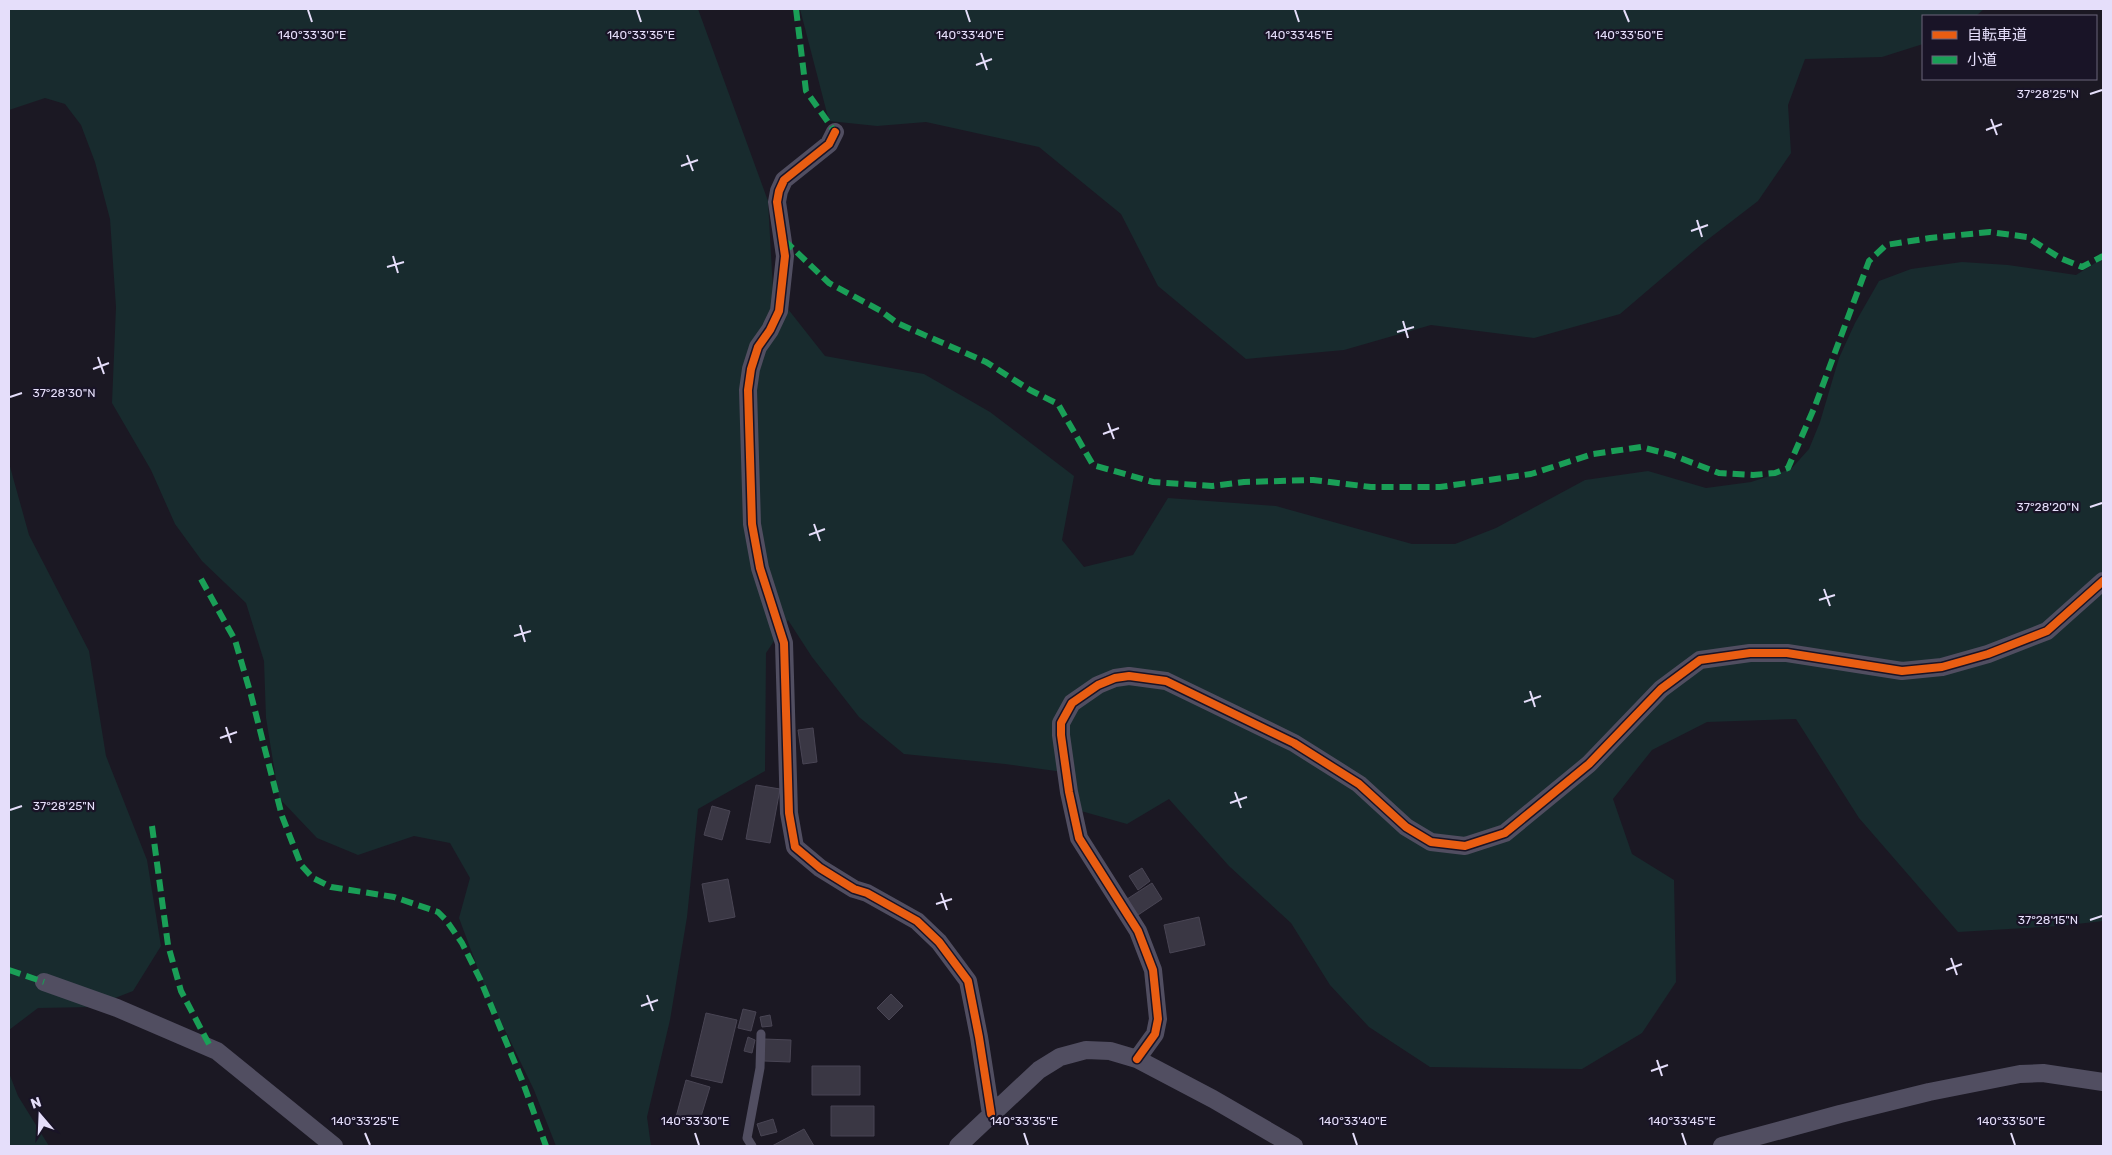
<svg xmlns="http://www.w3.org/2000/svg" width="2112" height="1155" font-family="Rubik,'Noto Sans JP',sans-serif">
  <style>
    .green { fill: #182b2e }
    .building { fill: #3a3744; stroke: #494554 }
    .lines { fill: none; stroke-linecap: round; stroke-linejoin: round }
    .service { stroke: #514e61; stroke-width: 9 }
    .minor { stroke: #514e61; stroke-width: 18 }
    .quiet { stroke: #1a9f57; stroke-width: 6; stroke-dasharray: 12 6; stroke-linecap: butt }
    .cycleway-casing { stroke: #191427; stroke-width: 11 }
    .cycleway { stroke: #e95d12; stroke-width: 8 }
    .ticks { fill: none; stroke: #e5defa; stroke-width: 2 }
    .ticks-label { font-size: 12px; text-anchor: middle; fill: #e5defa; stroke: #191427; stroke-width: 4.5; stroke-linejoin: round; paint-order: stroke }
  </style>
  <rect width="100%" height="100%" fill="#1b1823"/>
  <path class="green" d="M 9,9 L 698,9 L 768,201 L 773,290 L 825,356 L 924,374 L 990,412 L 1074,476 L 1062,540 L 1084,567 L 1133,555 L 1168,498 L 1276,506 L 1412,544 L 1455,544 L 1496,528 L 1585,480 L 1648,471 L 1706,488 L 1751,482 L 1791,469 L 1809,449 L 1820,422 L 1839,358 L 1855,323 L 1879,281 L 1911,269 L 1962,262 L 2008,265 L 2076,275 L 2103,258 L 2103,921 L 2059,926 L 1958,932 L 1859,818 L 1796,719 L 1707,722 L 1652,750 L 1613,799 L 1632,854 L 1674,880 L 1676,982 L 1642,1033 L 1582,1069 L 1430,1067 L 1369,1027 L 1330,985 L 1291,923 L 1229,866 L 1169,799 L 1127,824 L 1081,811 L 1063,772 L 1005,764 L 904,754 L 859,717 L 812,657 L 788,620 L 766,653 L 765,771 L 698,809 L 687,917 L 670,1020 L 647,1117 L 651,1146 L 556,1146 L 534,1090 L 487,993 L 459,918 L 470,878 L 450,843 L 414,836 L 358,855 L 317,838 L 279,798 L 266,718 L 264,661 L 246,603 L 202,561 L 175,524 L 151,470 L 112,403 L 116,307 L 110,219 L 95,162 L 81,125 L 65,104 L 45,98 L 9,110 Z
    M 800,9 L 1984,9 L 1976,16 L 1923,16 L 1923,44 L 1882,57 L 1805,59 L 1788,105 L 1791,153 L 1758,201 L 1702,244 L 1620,314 L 1534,338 L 1431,325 L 1344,350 L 1246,359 L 1158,286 L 1121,214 L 1039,147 L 926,122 L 877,126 L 829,121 Z
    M 9,463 L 29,535 L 89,651 L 106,756 L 147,860 L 161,946 L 133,991 L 92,1007 L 38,1008 L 9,1030 Z
    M 9,1073 L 18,1096 L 49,1146 L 9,1146 Z"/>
  <path class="building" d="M 813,728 L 817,762 L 803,764 L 798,730 Z
    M 756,785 L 780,789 L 770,843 L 746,839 Z
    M 712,806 L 730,811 L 722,840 L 704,835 Z
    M 1142,868 L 1150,881 L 1138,890 L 1129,876 Z
    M 728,879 L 735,917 L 709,922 L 702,884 Z
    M 1152,883 L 1162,899 L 1135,917 L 1124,901 Z
    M 1199,917 L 1205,945 L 1170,953 L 1164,925 Z
    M 891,994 L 903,1006 L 889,1020 L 877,1008 Z
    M 743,1009 L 756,1012 L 751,1031 L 738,1028 Z
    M 706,1013 L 737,1020 L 722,1083 L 691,1076 Z
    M 770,1015 L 772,1026 L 762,1027 L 760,1017 Z
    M 748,1037 L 755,1040 L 752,1053 L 744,1051 Z
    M 764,1039 L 791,1040 L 790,1062 L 764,1061 Z
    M 812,1066 L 860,1066 L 860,1095 L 812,1095 Z
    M 686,1080 L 710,1087 L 699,1123 L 676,1117 Z
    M 831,1106 L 874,1106 L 874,1136 L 831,1136 Z
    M 773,1119 L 777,1132 L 761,1136 L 757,1124 Z
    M 804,1129 L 814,1146 L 772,1146 Z"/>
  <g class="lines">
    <path class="service" d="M 752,1146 L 747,1138 L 760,1068 L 761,1034"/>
    <path class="minor" d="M 835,132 L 829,144 L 784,180 L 779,191 L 777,202 L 785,256 L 779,311 L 770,330 L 758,347 L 751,369 L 748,390 L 752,524 L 760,568 L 784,643 L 789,813 L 795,847 L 820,868 L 854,889 L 867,893 L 917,921 L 939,942 L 968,981 L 979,1037 L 991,1114
      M 44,982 L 117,1008 L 217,1051 L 334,1146
      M 1137,1059 L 1155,1034 L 1158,1019 L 1153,970 L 1138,931 L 1079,838 L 1069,792 L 1061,735 L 1061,723 L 1072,703 L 1098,685 L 1115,678 L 1129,676 L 1166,681 L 1294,743 L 1359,784 L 1406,827 L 1431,842 L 1465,846 L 1505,833 L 1589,764 L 1661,689 L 1700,660 L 1750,653 L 1787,653 L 1902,671 L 1942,667 L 1988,654 L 2047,631 L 2103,581
      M 958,1146 L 1039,1070 L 1060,1057 L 1086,1050 L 1110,1051 L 1137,1059 L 1213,1099 L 1294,1146
      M 1722,1146 L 1840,1114 L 1929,1092 L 2020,1074 L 2043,1073 L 2103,1082"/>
    <path class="quiet" d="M 796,9 L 806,91 L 835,132
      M 784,240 L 829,283 L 881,311 L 897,323 L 986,362 L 1030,390 L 1058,404 L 1093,465 L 1153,482 L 1212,486 L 1244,482 L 1313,480 L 1371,487 L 1440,487 L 1531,474 L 1593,454 L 1641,447 L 1672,455 L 1719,473 L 1753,475 L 1775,473 L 1788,468 L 1815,406 L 1869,261 L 1886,245 L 1930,238 L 1990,232 L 2027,237 L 2060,258 L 2082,267 L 2103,256
      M 201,579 L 235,640 L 251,695 L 282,816 L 301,865 L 313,878 L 331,887 L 394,897 L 438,912 L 446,920 L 462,943 L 480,979 L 522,1080 L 546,1146
      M 152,826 L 168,945 L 181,991 L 211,1048
      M 9,970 L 44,982"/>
    <defs>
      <path id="cycleway" d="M 835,132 L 829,144 L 784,180 L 779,191 L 777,202 L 785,256 L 779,311 L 770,330 L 758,347 L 751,369 L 748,390 L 752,524 L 760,568 L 784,643 L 789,813 L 795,847 L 820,868 L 854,889 L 867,893 L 917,921 L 939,942 L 968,981 L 979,1037 L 991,1114
        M 1137,1059 L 1155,1034 L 1158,1019 L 1153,970 L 1138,931 L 1079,838 L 1069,792 L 1061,735 L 1061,723 L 1072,703 L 1098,685 L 1115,678 L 1129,676 L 1166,681 L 1294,743 L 1359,784 L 1406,827 L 1431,842 L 1465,846 L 1505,833 L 1589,764 L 1661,689 L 1700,660 L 1750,653 L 1787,653 L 1902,671 L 1942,667 L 1988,654 L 2047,631 L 2103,581"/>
    </defs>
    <use href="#cycleway" class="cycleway-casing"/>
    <use href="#cycleway" class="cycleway"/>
  </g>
  <path class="ticks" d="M 308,10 L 312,22M 637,10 L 641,22M 966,10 L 970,22M 1295,10 L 1299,22M 1624,10 L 1629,22M 981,53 L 987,70M 976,65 L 992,59M 2090,94 L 2102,90M 1991,119 L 1997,135M 1986,130 L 2002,124M 687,155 L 693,171M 681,166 L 698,160M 1697,220 L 1702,237M 1691,231 L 1708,225M 393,256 L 398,273M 387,267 L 404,262M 1403,321 L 1408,338M 1397,332 L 1414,327M 98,357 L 104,374M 93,369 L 109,363M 10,397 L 22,393M 1108,423 L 1114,439M 1103,434 L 1119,428M 2090,507 L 2102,503M 814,524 L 820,541M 809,535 L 825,529M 1824,589 L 1830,606M 1819,600 L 1835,595M 520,625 L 525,642M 514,636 L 531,631M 1530,691 L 1535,707M 1524,702 L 1541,696M 226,727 L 231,743M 220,738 L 237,732M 1235,792 L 1241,808M 1230,803 L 1247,797M 10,810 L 22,806M 941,893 L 947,910M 936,904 L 952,899M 2090,920 L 2102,916M 1951,958 L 1957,975M 1946,970 L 1962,964M 647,995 L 653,1011M 641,1006 L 658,1000M 1657,1060 L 1662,1076M 1651,1071 L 1668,1065M 365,1133 L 370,1145M 695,1133 L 699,1145M 1024,1133 L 1028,1145M 1353,1133 L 1357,1145M 1682,1133 L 1686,1145M 2011,1133 L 2015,1145"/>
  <g class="ticks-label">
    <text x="312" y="39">140°33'30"E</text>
    <text x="641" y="39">140°33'35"E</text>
    <text x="970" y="39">140°33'40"E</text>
    <text x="1299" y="39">140°33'45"E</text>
    <text x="1629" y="39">140°33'50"E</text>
    <text x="2048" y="98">37°28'25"N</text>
    <text x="64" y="397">37°28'30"N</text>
    <text x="2048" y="511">37°28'20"N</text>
    <text x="64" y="810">37°28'25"N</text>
    <text x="2048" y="924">37°28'15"N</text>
    <text x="365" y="1125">140°33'25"E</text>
    <text x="695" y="1125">140°33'30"E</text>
    <text x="1024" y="1125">140°33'35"E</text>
    <text x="1353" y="1125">140°33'40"E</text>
    <text x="1682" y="1125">140°33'45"E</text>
    <text x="2011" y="1125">140°33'50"E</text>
  </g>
  <rect width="2112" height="1155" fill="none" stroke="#e5defa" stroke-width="20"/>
  <rect x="1922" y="15" width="175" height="65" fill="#191427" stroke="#6b657b"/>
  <rect x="1932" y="31" width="25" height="8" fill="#e95d12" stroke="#6b657b"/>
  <text x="1967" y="40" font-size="15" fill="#e5defa">自転車道</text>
  <rect x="1932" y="56" width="25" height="8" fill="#1a9f57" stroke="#6b657b"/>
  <text x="1967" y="65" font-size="15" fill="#e5defa">小道</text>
  <g transform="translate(40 1115) rotate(341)" stroke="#191427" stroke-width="4" paint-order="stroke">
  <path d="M0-4L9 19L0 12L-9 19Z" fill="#e5defa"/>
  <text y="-8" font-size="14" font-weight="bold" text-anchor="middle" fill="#e5defa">N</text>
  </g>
</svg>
